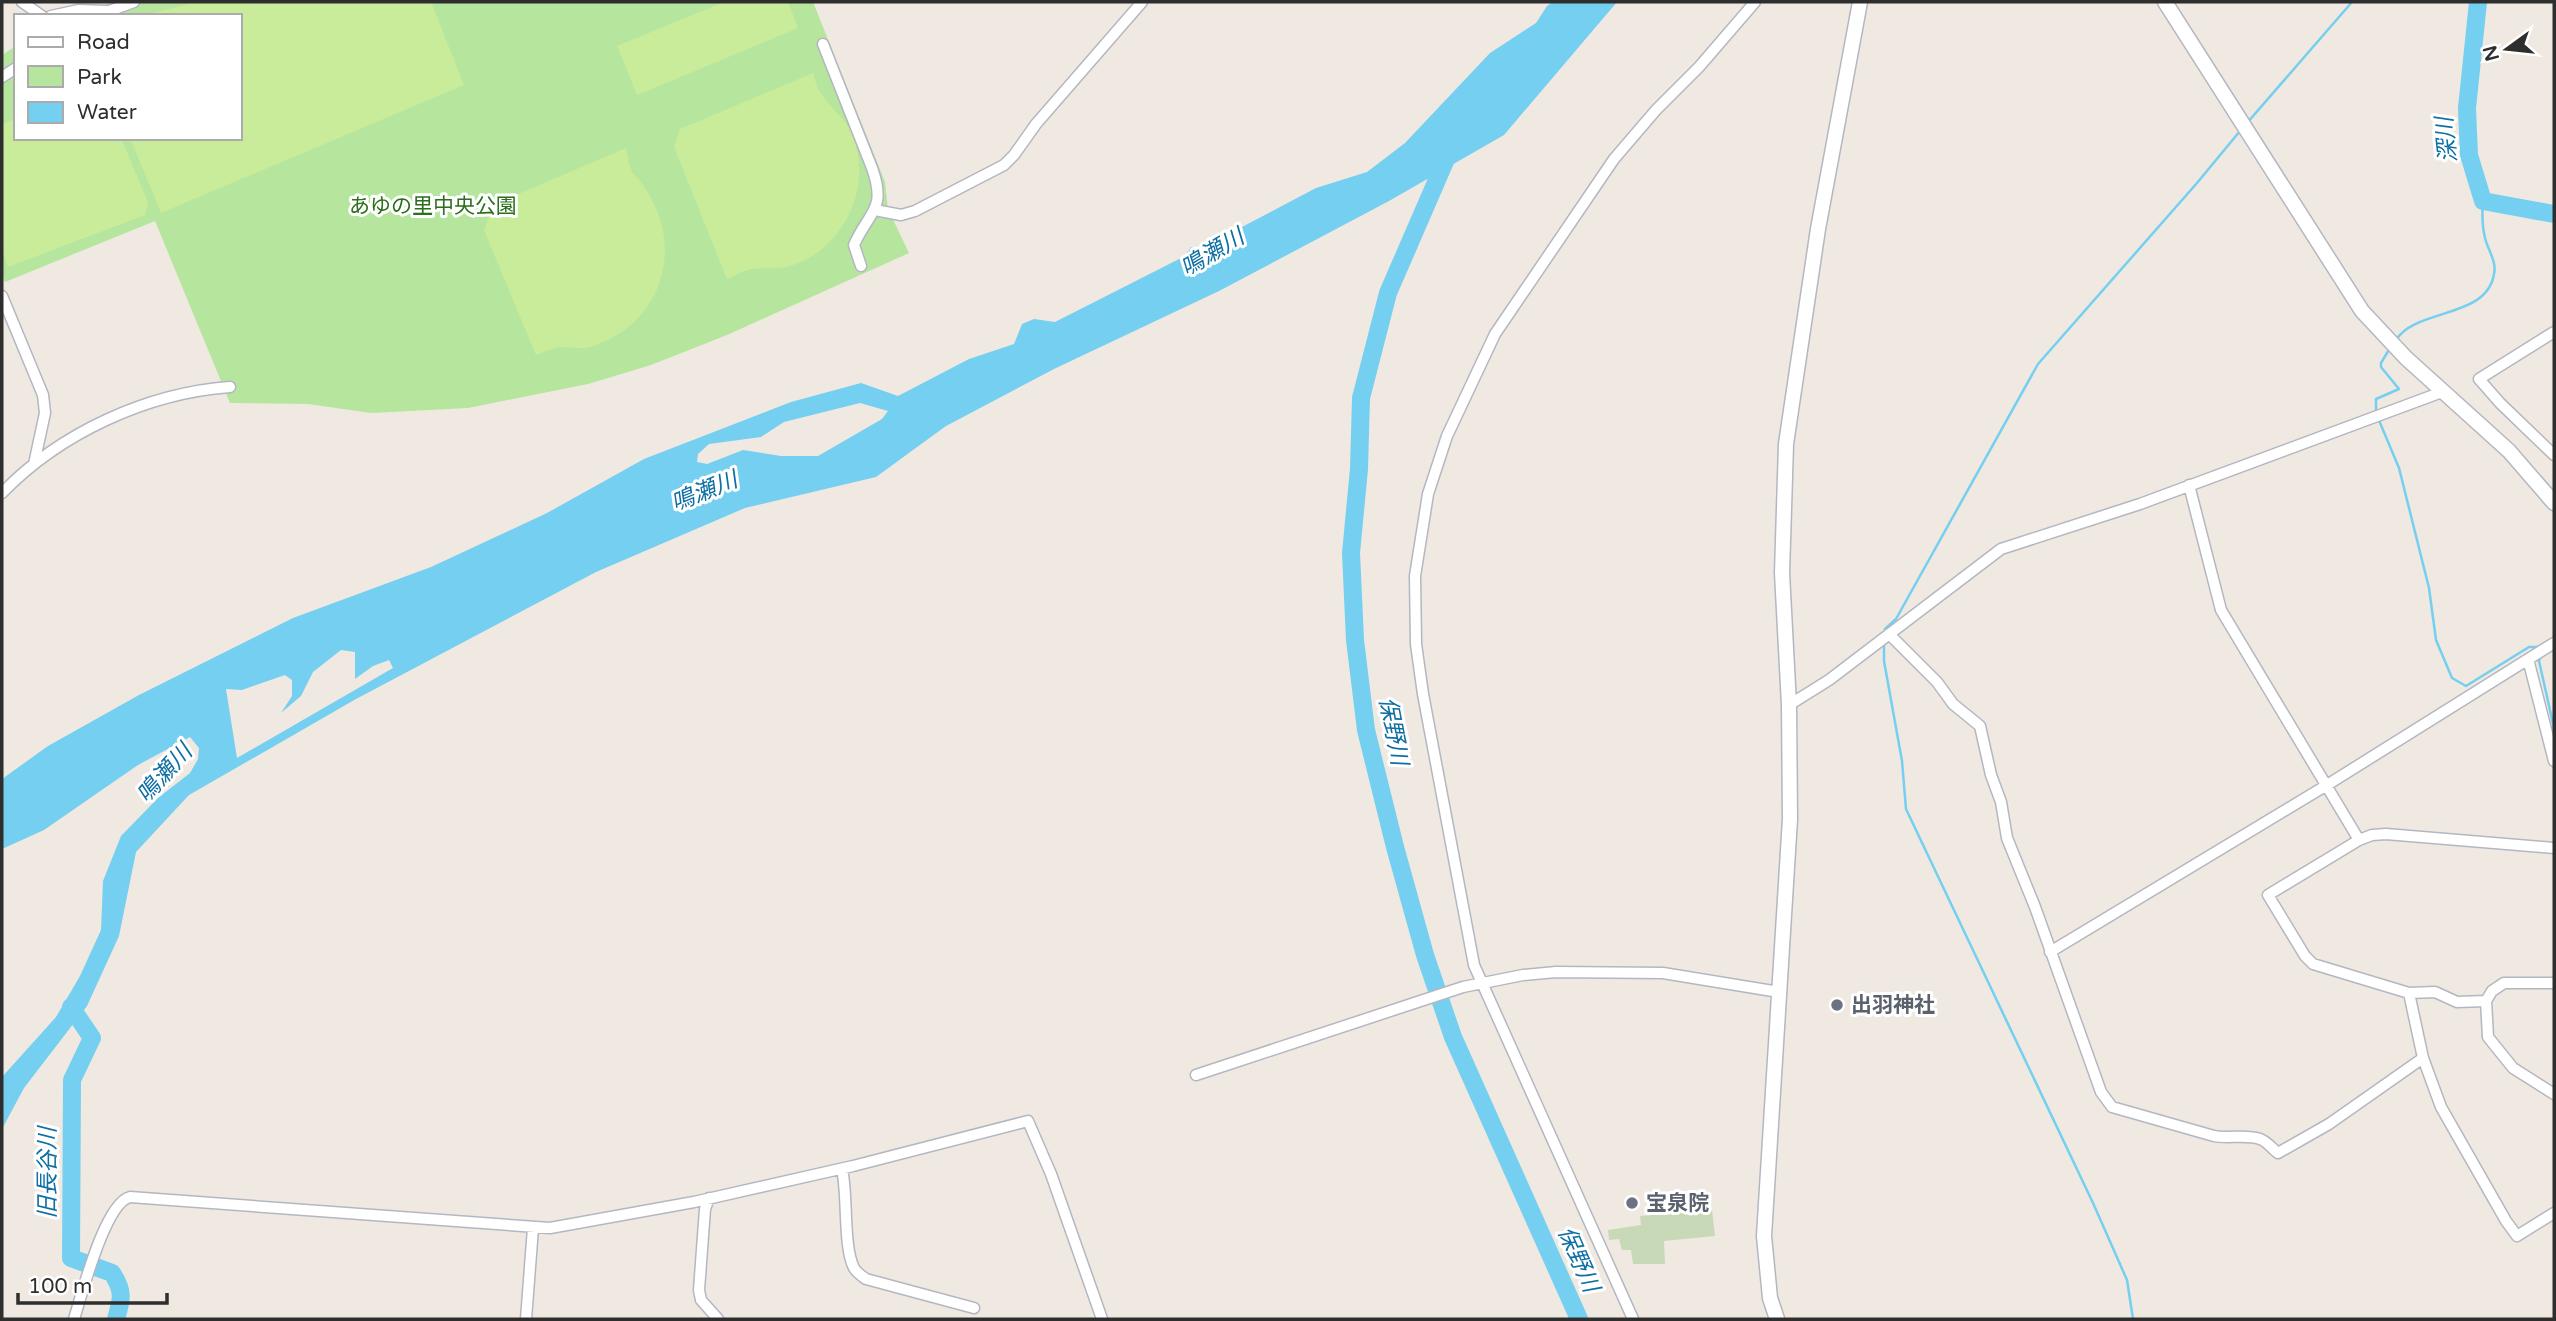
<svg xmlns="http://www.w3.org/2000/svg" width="2556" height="1321" font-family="'Varela Round','Noto Sans JP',sans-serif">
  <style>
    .green { fill: #b6e59e }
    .cemetery { fill: #c8d9b8 }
    .pitch { fill: #c9ec9a }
    .water { fill: #75cff0; fill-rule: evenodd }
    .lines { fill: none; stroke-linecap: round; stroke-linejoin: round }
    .stream { stroke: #75cff0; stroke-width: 2.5 }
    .river { stroke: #75cff0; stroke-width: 18 }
    .minor-casing { stroke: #b4b7c1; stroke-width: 13 }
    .tertiary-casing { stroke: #b4b7c1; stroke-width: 17 }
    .minor { stroke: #fff; stroke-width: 10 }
    .tertiary { stroke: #fff; stroke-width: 14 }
    .worship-dot { fill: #6b7280; stroke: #fff; stroke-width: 2.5 }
    .labels { text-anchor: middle; stroke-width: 6; stroke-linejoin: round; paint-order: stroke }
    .park-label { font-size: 21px; fill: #2c6e1b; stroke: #fff }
    .worship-label { font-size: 21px; font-weight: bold; fill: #5b616d; stroke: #fff; text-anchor: start }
    .water-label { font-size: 23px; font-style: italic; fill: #0d6fa3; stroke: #fff }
  </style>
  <rect width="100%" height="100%" fill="#efe9e1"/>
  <path class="green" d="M 112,2 L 813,2 L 885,182 L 888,209 L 909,253 L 727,335 L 651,365 L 588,384 L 468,408 L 371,413 L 308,404 L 230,403 L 155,221 L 5,282 L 2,274 L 2,55 L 16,46 L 16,138 L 240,138 L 240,16 L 75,16 Z"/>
  <path class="cemetery" d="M 1712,1210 L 1715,1236 L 1664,1241 L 1665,1264 L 1633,1264 L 1631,1250 L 1622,1250 L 1619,1239 L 1609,1240 L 1608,1230 L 1641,1225 L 1640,1216 Z"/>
  <path class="pitch" d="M 196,2 L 431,2 L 464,85 L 161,213 L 130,138 L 240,138 L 240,16 L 142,16 Z
    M 724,2 L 788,2 L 798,28 L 637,95 L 617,46 Z
    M 813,73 C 815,80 817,88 821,93 C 831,109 846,118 853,136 C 873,188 843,250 790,266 C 778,270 764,267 752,269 C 744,270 735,276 727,279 L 674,147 L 680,129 Z
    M 16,118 L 16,138 L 121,138 L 148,202 L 145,215 L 8,267 L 2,250 L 2,125 Z
    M 626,148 C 627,154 628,162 631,169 C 632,174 637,177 640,181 C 648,192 656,206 660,219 C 677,274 648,328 593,346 C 581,350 573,347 562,347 C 554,347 544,352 536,355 L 484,230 L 493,205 Z"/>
  <path class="water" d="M 1553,2 L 1617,2 L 1504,135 L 1389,201 L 1219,291 L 1054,369 L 946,426 L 876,477 L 745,508 L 596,572 L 356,699 L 189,795 L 136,852 L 119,936 L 87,1006 L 24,1088 L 2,1129 L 2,1077 L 56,1017 L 80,976 L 101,930 L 103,881 L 121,836 L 158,798 L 190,773 L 198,759 L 199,748 L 190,737 L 138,765 L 44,830 L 2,849 L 2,779 L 48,746 L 139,695 L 293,618 L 431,567 L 547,513 L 644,459 L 791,402 L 861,383 L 898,396 L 969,359 L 1014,344 L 1022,324 L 1034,319 L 1055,322 L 1185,256 L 1191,247 L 1200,249 L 1316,188 L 1367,172 L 1405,143 L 1490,53 L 1536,23 L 1547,6 ZM 860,403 L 888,411 L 882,419 L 818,456 L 781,456 L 743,450 L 707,464 L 697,462 L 698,454 L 709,444 L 761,437 L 784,422 ZM 341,650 L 355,652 L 355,679 L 373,666 L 389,660 L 393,668 L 237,758 L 226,689 L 242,690 L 285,675 L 292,680 L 292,696 L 281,713 L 301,696 L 313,672 Z"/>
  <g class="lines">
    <path class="stream" d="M 2247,123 L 2352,2
      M 2396,340 C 2416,308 2487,319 2494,274 C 2497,262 2488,250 2485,238 C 2482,226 2482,213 2483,201
      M 2376,412 L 2376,399 L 2399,389 L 2381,367 L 2381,363 L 2390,348
      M 2378,418 L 2399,468 L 2429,588 L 2436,640 L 2452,678 L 2466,686 L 2529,647 L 2538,647 L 2539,650
      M 1885,633 L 1885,629 L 1896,619 L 2038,364 L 2197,183 L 2240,131
      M 1884,643 L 1884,661 L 1902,761 L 1906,809 L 2093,1203 L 2127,1280 L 2133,1319
      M 2541,656 L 2539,661 L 2554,728"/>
    <path class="river" d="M 2478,2 L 2467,108 L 2469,155 L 2483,201 L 2554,214
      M 1450,150 L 1388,293 L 1361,398 L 1359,469 L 1351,553 L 1355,640 L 1366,730 L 1395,847 L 1425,955 L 1453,1037 L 1579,1319
      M 71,1007 L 92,1038 L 72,1080 L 71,1258 L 112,1273 C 124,1291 122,1299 116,1319"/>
    <defs>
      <path id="minor" d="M 22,2 L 42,16
        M 101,14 L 134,2
        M 51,16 L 79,10 L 106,11
        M 823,44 L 872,168 C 887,210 869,211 854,245 L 861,266
        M 2,77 L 16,68
        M 875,210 L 901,215 L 915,211 L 1004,165 L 1014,155 L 1036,124 L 1142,2
        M 2,296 L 43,395 L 45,413 L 34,464
        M 2554,332 L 2479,379 L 2500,403 L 2554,455
        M 2189,485 L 2221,610 L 2359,840
        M 2,493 C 60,433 147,393 230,387
        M 1889,634 L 1937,682 L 1953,704 L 1980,726 L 1991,775 L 2001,802 L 2007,838 L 2035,907 L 2101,1092 L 2112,1107 L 2214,1136 C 2228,1139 2247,1134 2260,1139 C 2267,1141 2272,1149 2278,1153 L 2329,1124 L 2423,1058
        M 2528,659 L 2554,761
        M 1789,705 L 1829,680 L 2001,549 L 2140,504 L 2442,392
        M 2050,952 L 2327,785 L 2554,643
        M 2554,983 L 2504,983 L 2492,991 L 2486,1001 L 2488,1037 L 2513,1068 L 2554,1094
        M 2409,993 L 2423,1058 L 2441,1107 L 2506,1221 L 2517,1236 L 2554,1213
        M 2486,1001 L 2457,1002 L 2435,992 L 2409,993 L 2313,964 L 2305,956 L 2268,895 L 2359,840 L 2372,835 L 2386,834 L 2554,848
        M 1196,1075 L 1463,987 L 1523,975 L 1556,972 L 1663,973 L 1779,992
        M 842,1169 C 848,1195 843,1247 854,1268 C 857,1273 862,1276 866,1279 L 974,1308
        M 709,1198 L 705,1209 L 699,1290 L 701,1300 L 718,1319
        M 74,1319 C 82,1294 105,1203 130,1197 L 550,1228 L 694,1202 L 853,1166 L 1028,1121 L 1051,1174 L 1102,1319
        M 526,1319 L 533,1228
        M 1633,1319 L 1474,965 L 1423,694 L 1416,644 L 1415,576 L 1428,494 L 1447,436 L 1495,334 L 1614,159 L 1656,110 L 1699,67 L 1755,2"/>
      <path id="tertiary" d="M 2165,2 L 2362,311 L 2406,358 L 2509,451 L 2554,503
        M 1777,1319 L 1770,1298 L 1764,1236 L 1790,819 L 1789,705 L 1782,573 L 1786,444 L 1818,229 L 1860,2"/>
    </defs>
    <use href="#minor" class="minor-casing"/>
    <use href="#tertiary" class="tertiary-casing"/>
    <use href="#minor" class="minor"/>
    <use href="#tertiary" class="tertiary"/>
  </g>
  <g class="worship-dot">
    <circle cx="1837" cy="1005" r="7"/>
    <circle cx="1632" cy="1203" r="7"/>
  </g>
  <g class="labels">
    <g class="park-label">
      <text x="433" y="213">あゆの里中央公園</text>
    </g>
    <g class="worship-label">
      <text x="1851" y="1012">出羽神社</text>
      <text x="1646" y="1210">宝泉院</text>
    </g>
    <g class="water-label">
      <text transform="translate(2446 140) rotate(-96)" y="8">深川</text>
      <text transform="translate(1212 252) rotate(-31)" y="8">鳴瀬川</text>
      <text transform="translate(704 491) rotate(-22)" y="8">鳴瀬川</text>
      <text transform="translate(1394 731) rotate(79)" y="8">保野川</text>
      <text transform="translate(164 773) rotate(-48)" y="8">鳴瀬川</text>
      <text transform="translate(47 1173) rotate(-90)" y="8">旧長谷川</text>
      <text transform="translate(1579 1259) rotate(66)" y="8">保野川</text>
    </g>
  </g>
  <rect width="2556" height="1321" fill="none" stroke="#2e2e2e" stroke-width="7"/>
  <rect x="14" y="14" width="228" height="126" fill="#ffffff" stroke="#ababab" stroke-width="2"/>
  <rect x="28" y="37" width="35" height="10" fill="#ffffff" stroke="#ababab" stroke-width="2"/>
  <text x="77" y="49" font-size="21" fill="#2e2e2e">Road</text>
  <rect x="28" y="66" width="35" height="21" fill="#b6e59e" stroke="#ababab" stroke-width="2"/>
  <text x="77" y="84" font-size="21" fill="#2e2e2e">Park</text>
  <rect x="28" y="102" width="35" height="21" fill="#75cff0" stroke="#ababab" stroke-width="2"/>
  <text x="77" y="119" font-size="21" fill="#2e2e2e">Water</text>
  <g transform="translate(2507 49) rotate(255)" stroke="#ffffff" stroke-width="5" paint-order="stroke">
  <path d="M0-5L12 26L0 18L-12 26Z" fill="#2e2e2e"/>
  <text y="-10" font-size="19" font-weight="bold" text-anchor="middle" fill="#2e2e2e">N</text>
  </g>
  <path d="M18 1293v10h149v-10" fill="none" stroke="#2e2e2e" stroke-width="3.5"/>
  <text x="28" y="1293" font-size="21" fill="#2e2e2e" stroke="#ffffff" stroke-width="5" paint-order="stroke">100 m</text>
</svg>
